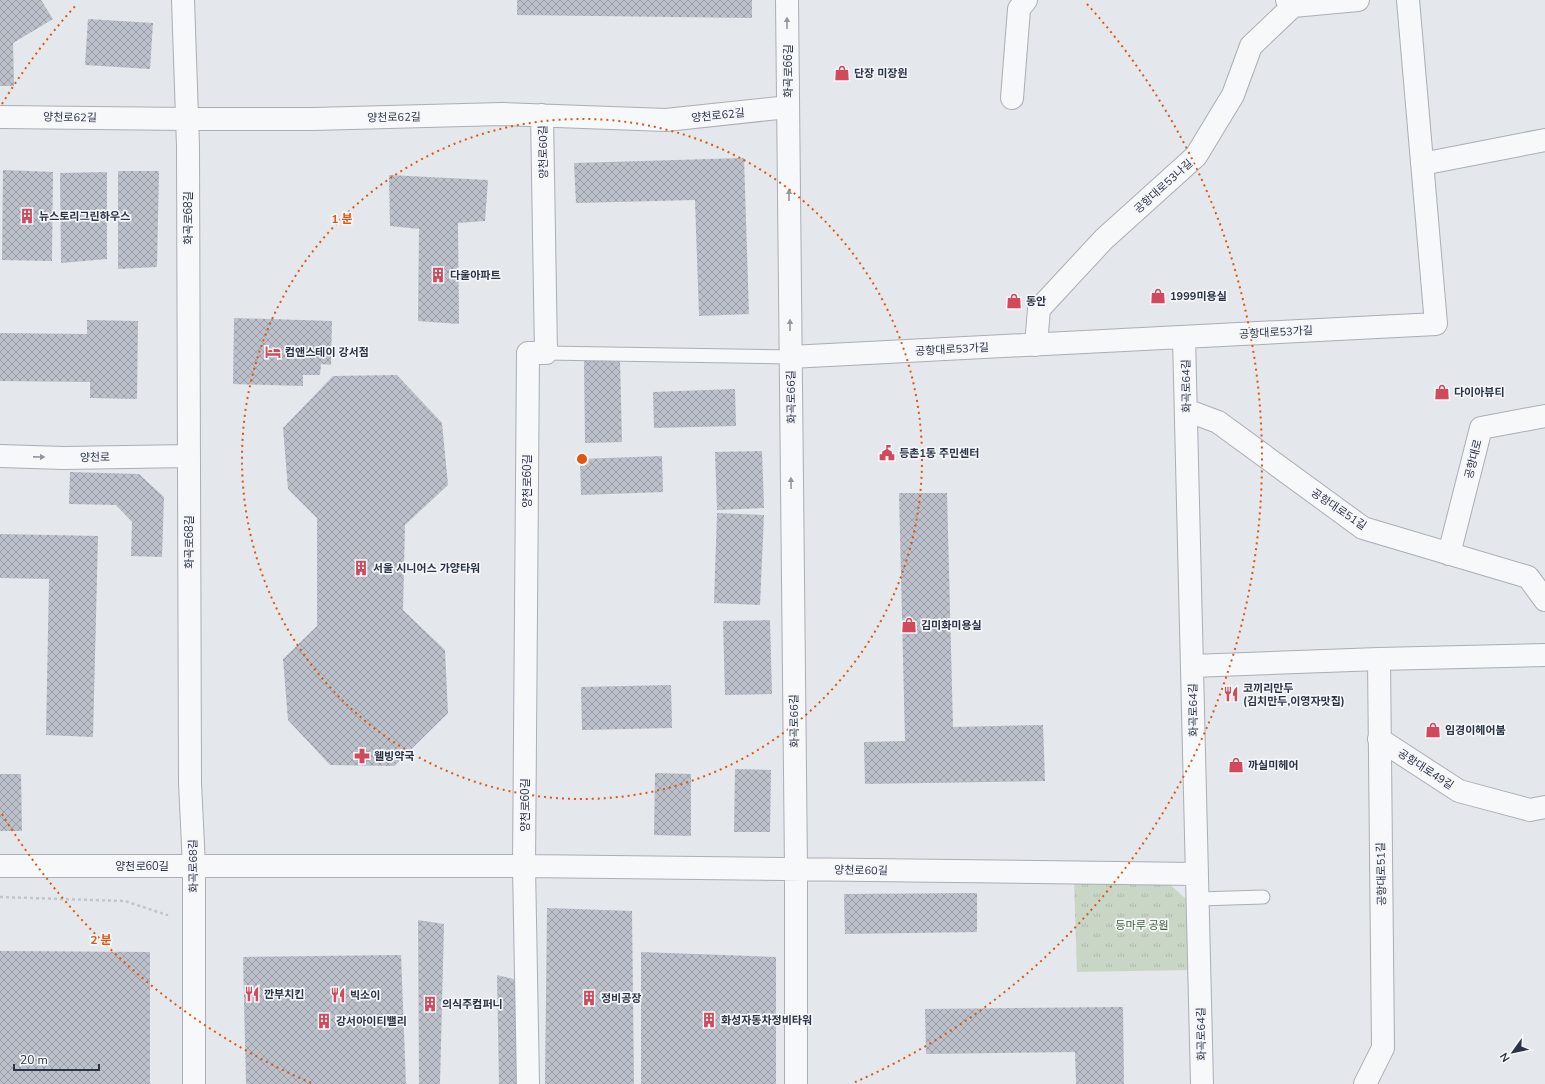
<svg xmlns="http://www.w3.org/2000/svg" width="1545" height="1084" font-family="'Nunito Sans','Noto Sans KR',sans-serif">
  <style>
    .park { fill: url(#park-tufts) }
    .building { fill: url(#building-cross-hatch) }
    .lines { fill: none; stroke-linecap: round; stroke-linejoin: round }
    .lane-casing { stroke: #a9aeb7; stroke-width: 15 }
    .street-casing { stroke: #a9aeb7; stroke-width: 24 }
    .path { stroke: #c2c5cb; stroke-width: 2.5; stroke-dasharray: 3 3; stroke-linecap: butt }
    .lane { stroke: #f7f8fa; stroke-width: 13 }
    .street { stroke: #f7f8fa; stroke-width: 22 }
    .oneway { fill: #9196a0 }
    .ring { fill: none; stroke: #df570f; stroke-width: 2; stroke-dasharray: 2 4 }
    .labels { text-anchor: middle; stroke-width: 3.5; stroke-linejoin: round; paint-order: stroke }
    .street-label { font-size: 11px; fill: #2b3445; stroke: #f4f6f9 }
    .poi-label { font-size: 11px; font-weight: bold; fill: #2b3445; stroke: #f4f6f9; text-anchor: start }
    .park-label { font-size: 11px; fill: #3f6138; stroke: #f4f6f9 }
    .centre { fill: #df570f; stroke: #f4f6f9; stroke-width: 2 }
    .ring-label { font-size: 12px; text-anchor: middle; font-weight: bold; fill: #df570f; stroke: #f4f6f9; stroke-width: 3.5; stroke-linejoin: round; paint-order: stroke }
  </style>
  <defs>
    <pattern id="park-tufts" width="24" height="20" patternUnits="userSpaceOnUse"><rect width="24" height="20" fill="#c9d6c5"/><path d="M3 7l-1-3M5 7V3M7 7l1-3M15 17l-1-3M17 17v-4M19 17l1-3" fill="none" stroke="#adb8ab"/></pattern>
    <pattern id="building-cross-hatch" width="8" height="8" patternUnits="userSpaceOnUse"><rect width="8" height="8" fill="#bbc0ca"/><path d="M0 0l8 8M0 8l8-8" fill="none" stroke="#989da6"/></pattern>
  </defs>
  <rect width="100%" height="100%" fill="#e4e7ec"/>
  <path class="park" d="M 1165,880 L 1187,900 L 1188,970 L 1077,972 L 1074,881 Z"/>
  <path class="building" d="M 0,0 L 41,0 L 53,19 L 13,43 L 14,86 L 0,86 Z
    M 517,0 L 752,0 L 752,18 L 517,15 Z
    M 88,19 L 153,23 L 150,69 L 85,65 Z
    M 744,158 L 749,314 L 699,316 L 695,200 L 576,203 L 574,163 Z
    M 3,170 L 53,172 L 52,261 L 2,260 Z
    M 118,171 L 159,171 L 157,267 L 118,269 Z
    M 107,172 L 107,259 L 61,263 L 60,173 Z
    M 389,175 L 488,180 L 485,221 L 458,223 L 459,324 L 418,321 L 419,229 L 390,226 Z
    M 234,318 L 332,321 L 331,365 L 321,364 L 320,375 L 303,375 L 303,386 L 233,384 Z
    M 87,320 L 138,321 L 137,399 L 90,398 L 90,382 L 0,381 L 0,333 L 87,334 Z
    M 584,360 L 620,360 L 622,442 L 585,443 Z
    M 397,375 L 442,423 L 448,485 L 405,525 L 403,610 L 445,650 L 448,713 L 394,766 L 330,765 L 288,720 L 283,659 L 317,626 L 317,518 L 288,489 L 283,428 L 333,376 Z
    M 735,389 L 736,426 L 654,428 L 653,392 Z
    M 762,451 L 764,508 L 717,510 L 715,452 Z
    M 662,456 L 663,492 L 581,495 L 580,459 Z
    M 70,472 L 139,474 L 164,497 L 162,557 L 131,556 L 132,522 L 116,505 L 69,504 Z
    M 899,493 L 947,493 L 953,727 L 1043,725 L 1045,781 L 865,784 L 864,742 L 905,741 Z
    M 717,513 L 764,515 L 760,605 L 714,603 Z
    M 0,534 L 98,536 L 93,737 L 46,735 L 49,579 L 0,578 Z
    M 770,620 L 772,694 L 725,695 L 723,621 Z
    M 671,685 L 672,728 L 582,730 L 581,687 Z
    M 735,769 L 771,770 L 770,832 L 734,832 Z
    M 655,773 L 691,774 L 691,836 L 654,835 Z
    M 0,774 L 21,774 L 22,831 L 0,831 Z
    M 977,893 L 977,932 L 845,934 L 844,894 Z
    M 547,908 L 632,911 L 634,1084 L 545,1084 Z
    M 418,920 L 444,924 L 440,1084 L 419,1084 Z
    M 0,951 L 150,952 L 150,1084 L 0,1084 Z
    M 641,952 L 776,957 L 776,1084 L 641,1084 Z
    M 401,955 L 406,1084 L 246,1084 L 243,957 Z
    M 497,975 L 517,980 L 518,1084 L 499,1084 Z
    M 1123,1007 L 1124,1084 L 1076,1084 L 1075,1052 L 926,1054 L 925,1009 Z"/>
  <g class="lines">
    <defs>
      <path id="lane" d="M 546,353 L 790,357
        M 1198,899 L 1263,897"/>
      <path id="street" d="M 183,0 L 188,146 L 190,783 L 194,866 L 194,1084
        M 787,0 L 796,869 L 796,1084
        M 1293,6 L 1358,0
        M 1012,98 L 1019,9 L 1026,0
        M 0,117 L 187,119 L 313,119 L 502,114 L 666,120 L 788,107
        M 1422,164 L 1545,140
        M 1184,337 L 1202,1084
        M 1036,345 L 1039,309 L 1104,239 L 1196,156 L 1233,95 L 1251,46 L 1293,6 L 1287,0
        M 790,357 L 1436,324 L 1408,0
        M 1186,410 L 1218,422 L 1363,528 L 1528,577 L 1545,600
        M 0,456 L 64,458 L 189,456
        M 1449,554 L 1481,428 L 1545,416
        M 1192,666 L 1379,659 L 1545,655
        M 1379,739 L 1459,791 L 1530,810 L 1545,807
        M 0,866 L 524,866 L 1197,874
        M 528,1084 L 524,866 L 528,353 L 546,353 L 542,115
        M 1365,1084 L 1383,1048 L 1379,659"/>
    </defs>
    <use href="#lane" class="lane-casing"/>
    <use href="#street" class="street-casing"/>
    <path class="path" d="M 0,897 L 125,901 L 167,915 L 167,916"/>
    <use href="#lane" class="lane"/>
    <use href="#street" class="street"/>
  </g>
  <defs><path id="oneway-solid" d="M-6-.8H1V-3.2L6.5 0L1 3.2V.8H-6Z"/></defs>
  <g class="oneway">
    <use href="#oneway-solid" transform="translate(787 23) rotate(-90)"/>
    <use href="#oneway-solid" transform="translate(789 195) rotate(-90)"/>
    <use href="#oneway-solid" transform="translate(790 325) rotate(-90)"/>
    <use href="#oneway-solid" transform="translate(39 457) rotate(1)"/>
    <use href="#oneway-solid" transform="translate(791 483) rotate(-91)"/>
  </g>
  <g class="ring">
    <circle cx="582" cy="459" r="340"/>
    <path d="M311 1083A680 680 0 0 1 2 814M2 104A680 680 0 0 1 77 4M1087 4A680 680 0 0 1 853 1083"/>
  </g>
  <defs>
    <symbol id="shop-bare" viewBox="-9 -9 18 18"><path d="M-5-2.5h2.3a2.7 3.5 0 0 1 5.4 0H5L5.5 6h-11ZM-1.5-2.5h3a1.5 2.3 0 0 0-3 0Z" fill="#d1495b" stroke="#f4f6f9" stroke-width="2.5" paint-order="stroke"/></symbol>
    <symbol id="building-bare" viewBox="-9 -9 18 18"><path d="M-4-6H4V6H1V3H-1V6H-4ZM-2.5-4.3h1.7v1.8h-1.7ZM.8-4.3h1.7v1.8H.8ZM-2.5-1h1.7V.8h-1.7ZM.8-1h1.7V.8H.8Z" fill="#d1495b" stroke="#f4f6f9" stroke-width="2.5" paint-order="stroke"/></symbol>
    <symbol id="hotel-bare" viewBox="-9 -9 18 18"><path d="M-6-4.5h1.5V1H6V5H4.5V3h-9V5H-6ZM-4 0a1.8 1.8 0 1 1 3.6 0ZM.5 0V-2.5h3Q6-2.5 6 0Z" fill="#d1495b" stroke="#f4f6f9" stroke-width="2.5" paint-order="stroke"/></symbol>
    <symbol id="civic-bare" viewBox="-9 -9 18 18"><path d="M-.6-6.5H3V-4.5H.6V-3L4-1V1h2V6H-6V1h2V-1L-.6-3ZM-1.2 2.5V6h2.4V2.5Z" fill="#d1495b" stroke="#f4f6f9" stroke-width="2.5" paint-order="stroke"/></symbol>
    <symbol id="restaurant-bare" viewBox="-9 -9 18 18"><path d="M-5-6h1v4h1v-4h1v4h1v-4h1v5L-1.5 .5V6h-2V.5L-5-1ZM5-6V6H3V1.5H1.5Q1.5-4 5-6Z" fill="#d1495b" stroke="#f4f6f9" stroke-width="2.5" paint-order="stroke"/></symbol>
    <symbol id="pharmacy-bare" viewBox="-9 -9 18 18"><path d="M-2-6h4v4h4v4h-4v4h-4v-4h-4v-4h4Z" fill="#d1495b" stroke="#f4f6f9" stroke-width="2.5" paint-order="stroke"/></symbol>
  </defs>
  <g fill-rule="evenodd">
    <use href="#shop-bare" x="831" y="62" width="22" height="22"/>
    <use href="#building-bare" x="16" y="205" width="22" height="22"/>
    <use href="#building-bare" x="427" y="264" width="22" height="22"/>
    <use href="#shop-bare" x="1147" y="285" width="22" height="22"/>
    <use href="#shop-bare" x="1003" y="290" width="22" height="22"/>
    <use href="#hotel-bare" x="262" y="341" width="22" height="22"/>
    <use href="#shop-bare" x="1431" y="381" width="22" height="22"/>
    <use href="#civic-bare" x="876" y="442" width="22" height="22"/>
    <use href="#building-bare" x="350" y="557" width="22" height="22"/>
    <use href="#shop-bare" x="898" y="614" width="22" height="22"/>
    <use href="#restaurant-bare" x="1220" y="683" width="22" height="22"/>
    <use href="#shop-bare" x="1422" y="719" width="22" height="22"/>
    <use href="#pharmacy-bare" x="351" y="745" width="22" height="22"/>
    <use href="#shop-bare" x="1225" y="754" width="22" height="22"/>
    <use href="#restaurant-bare" x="241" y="983" width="22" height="22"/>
    <use href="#restaurant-bare" x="327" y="984" width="22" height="22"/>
    <use href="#building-bare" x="578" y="987" width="22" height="22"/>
    <use href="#building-bare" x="419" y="993" width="22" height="22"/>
    <use href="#building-bare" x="698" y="1009" width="22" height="22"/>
    <use href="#building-bare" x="313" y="1010" width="22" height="22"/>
  </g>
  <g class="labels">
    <g class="street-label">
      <text transform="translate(788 71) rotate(-90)" y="4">화곡로66길</text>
      <text transform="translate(718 115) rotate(-6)" y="4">양천로62길</text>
      <text transform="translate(70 117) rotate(1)" y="4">양천로62길</text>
      <text transform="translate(394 117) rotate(-1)" y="4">양천로62길</text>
      <text transform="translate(543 152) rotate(-91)" y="4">양천로60길</text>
      <text transform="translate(1163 186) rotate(-42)" y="4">공항대로53나길</text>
      <text transform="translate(188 218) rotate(-90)" y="4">화곡로68길</text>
      <text transform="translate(1276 332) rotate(-3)" y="4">공항대로53가길</text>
      <text transform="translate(952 349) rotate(-3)" y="4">공항대로53가길</text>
      <text transform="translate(1186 386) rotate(-91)" y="4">화곡로64길</text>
      <text transform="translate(791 397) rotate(-91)" y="4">화곡로66길</text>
      <text transform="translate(95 457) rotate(-1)" y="4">양천로</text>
      <text transform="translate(1473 459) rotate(-76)" y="4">공항대로</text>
      <text transform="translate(527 481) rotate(-90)" y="4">양천로60길</text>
      <text transform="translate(1339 509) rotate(34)" y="4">공항대로51길</text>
      <text transform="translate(189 542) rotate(-90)" y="4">화곡로68길</text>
      <text transform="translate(1193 710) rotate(-91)" y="4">화곡로64길</text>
      <text transform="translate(794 721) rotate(-91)" y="4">화곡로66길</text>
      <text transform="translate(1426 769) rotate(33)" y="4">공항대로49길</text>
      <text transform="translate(525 805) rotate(-90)" y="4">양천로60길</text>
      <text x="142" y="870">양천로60길</text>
      <text transform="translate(193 866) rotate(-91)" y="4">화곡로68길</text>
      <text transform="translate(861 870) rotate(1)" y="4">양천로60길</text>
      <text transform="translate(1381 874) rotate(-91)" y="4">공항대로51길</text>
      <text transform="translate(1201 1034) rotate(-91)" y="4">화곡로64길</text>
    </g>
    <g class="poi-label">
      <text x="854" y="77">단장 미장원</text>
      <text x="39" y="220">뉴스토리그린하우스</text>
      <text x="450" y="279">다울아파트</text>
      <text x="1170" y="300">1999미용실</text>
      <text x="1026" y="305">동안</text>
      <text x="285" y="356">컴앤스테이 강서점</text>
      <text x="1454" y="396">다이아뷰티</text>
      <text x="899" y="457">등촌1동 주민센터</text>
      <text x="373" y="572">서울 시니어스 가양타워</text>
      <text x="921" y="629">김미화미용실</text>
      <text x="1243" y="692">코끼리만두<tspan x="1243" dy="13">(김치만두,이영자맛집)</tspan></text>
      <text x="1445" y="734">임경이헤어붐</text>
      <text x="374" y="760">웰빙약국</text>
      <text x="1248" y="769">까실미헤어</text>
      <text x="264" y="998">깐부치킨</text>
      <text x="350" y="999">빅소이</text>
      <text x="601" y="1002">정비공장</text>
      <text x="442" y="1008">의식주컴퍼니</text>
      <text x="721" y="1024">화성자동차정비타워</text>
      <text x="336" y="1025">강서아이티밸리</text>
    </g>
    <g class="park-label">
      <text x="1142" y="929">등마루 공원</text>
    </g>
  </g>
  <circle cx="582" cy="459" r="6" class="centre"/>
  <g class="ring-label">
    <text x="342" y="223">1 분</text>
    <text x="101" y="944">2 분</text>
  </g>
  <g transform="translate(1513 1052) rotate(237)" stroke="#f4f6f9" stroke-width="3" paint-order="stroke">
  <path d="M0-3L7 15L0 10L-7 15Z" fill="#2b3445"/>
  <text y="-6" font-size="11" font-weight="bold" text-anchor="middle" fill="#2b3445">N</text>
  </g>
  <path d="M14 1064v6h85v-6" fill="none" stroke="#2b3445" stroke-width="2"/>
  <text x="20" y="1064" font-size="12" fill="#2b3445" stroke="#f4f6f9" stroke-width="3" paint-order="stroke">20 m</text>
</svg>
